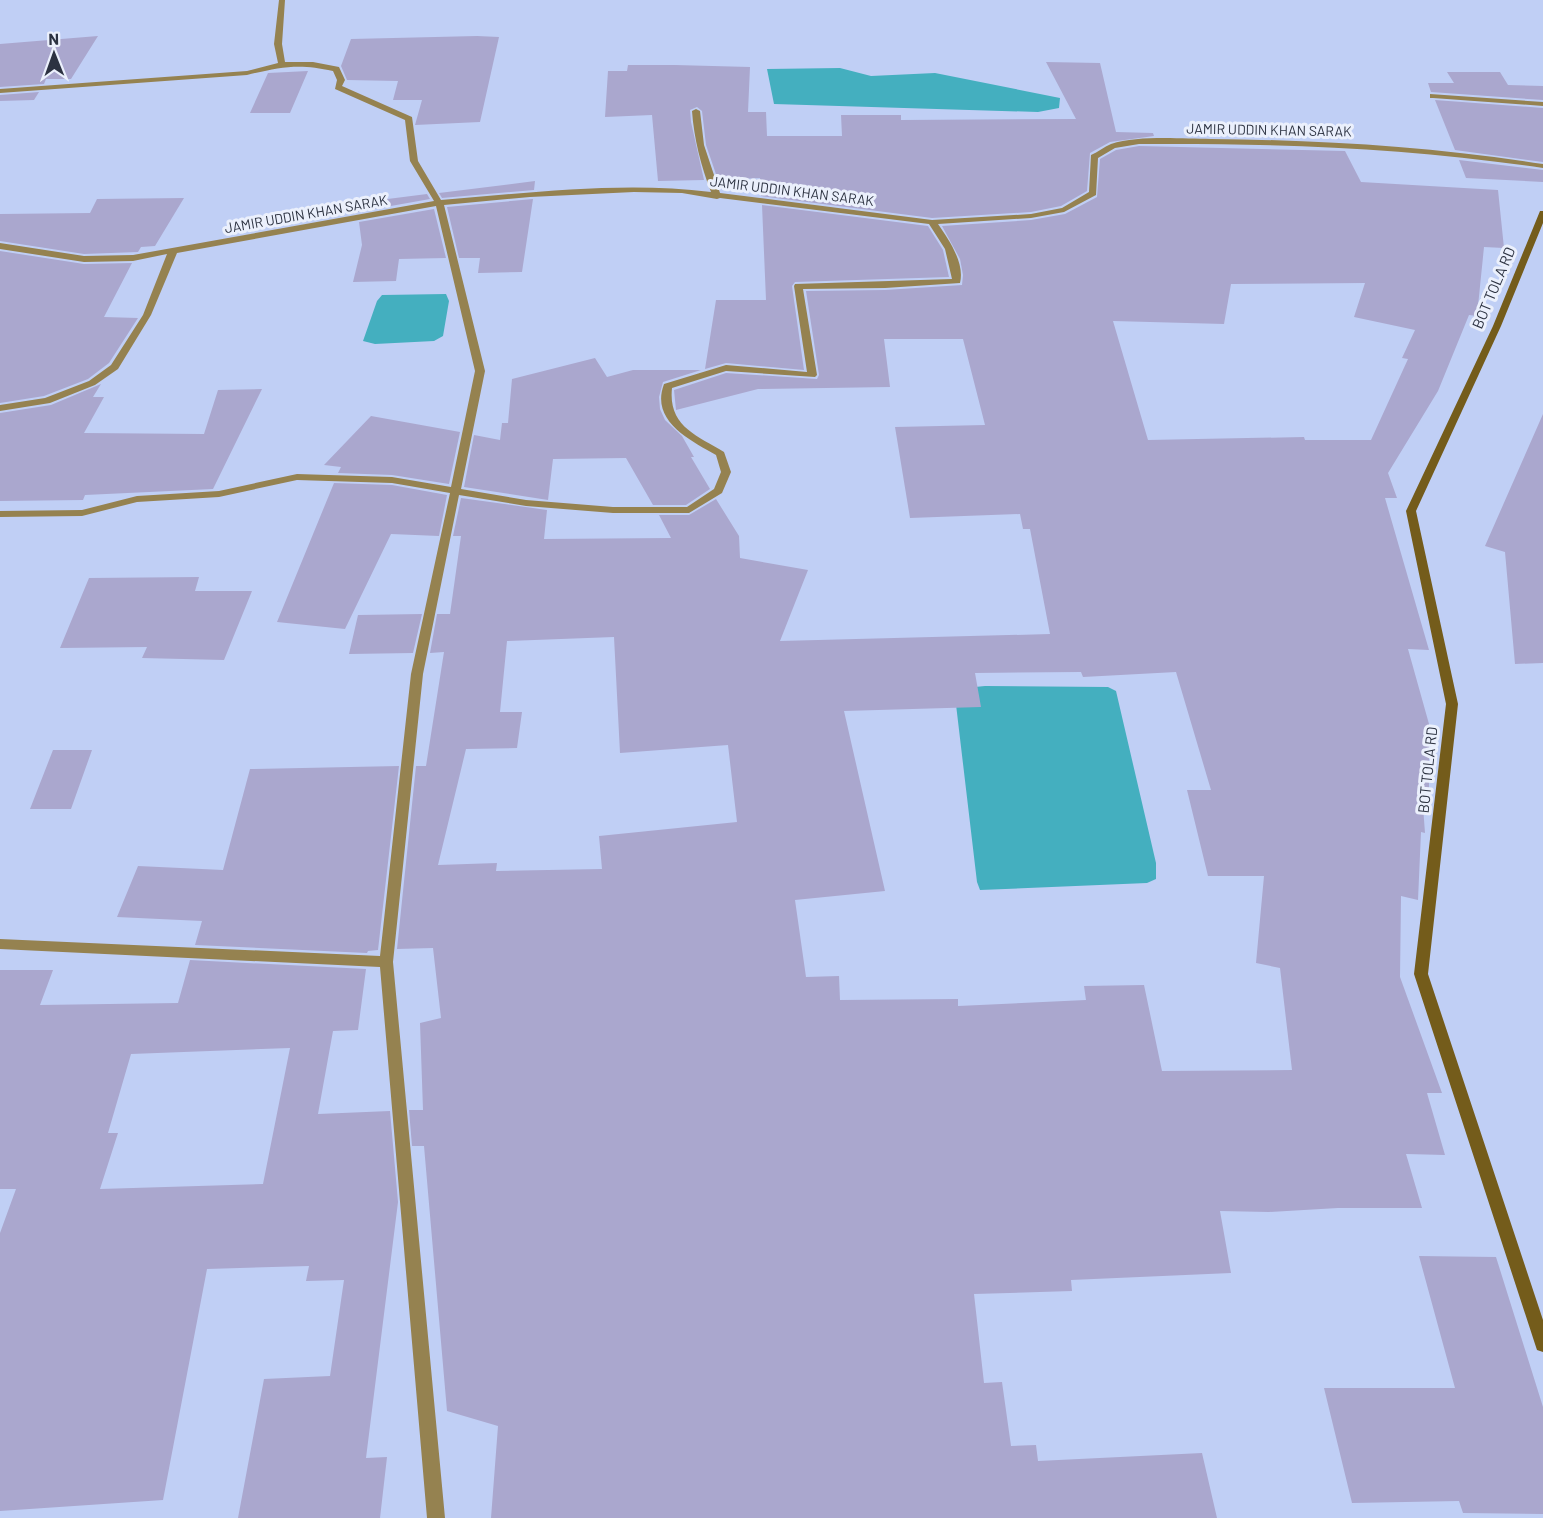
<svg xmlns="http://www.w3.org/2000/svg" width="1543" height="1518" font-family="Barlow,sans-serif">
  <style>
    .water { fill: #44afbf }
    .building { fill: #aaa7ce; fill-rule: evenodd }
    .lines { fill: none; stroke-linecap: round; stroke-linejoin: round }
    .service { fill: #958250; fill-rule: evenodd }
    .minor { fill: #958250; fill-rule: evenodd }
    .secondary { fill: #745c1b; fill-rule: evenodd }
    .labels { text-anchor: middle; stroke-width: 6; stroke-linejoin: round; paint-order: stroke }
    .far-street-label { font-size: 14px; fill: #2c3241; stroke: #ebf0fc }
    .street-label { font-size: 15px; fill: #2c3241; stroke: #ebf0fc }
  </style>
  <rect width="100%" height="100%" fill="#c0cff5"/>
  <path class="water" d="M 840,68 L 871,76 L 935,73 L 1060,98 L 1059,108 L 1038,112 L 774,104 L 767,69 Z
    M 446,294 L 449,301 L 443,336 L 434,341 L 375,344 L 363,341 L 377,301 L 382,295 Z
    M 985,686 L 1108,687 L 1116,691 L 1156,863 L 1156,879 L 1147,883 L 980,890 L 977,882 L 955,696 L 965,688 Z"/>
  <path class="building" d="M 98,36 L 71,79 L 46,79 L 44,84 L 0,87 L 0,44 Z
    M 477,36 L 499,37 L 480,122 L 415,125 L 422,100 L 393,100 L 398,81 L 347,80 L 341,66 L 351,39 Z
    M 1046,62 L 1100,63 L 1116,132 L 1153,133 L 1154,136 L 1110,142 L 1090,153 L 1087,191 L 1061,206 L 1031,212 L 932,218 L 761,196 L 760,178 L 718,180 L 706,145 L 702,111 L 697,107 L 690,110 L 691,122 L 704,180 L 658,181 L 652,115 L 605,117 L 608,71 L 627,71 L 628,65 L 675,65 L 750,67 L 748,112 L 766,112 L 767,136 L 842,136 L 841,115 L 901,115 L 901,120 L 1076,119 Z
    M 308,71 L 290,113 L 250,113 L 268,73 Z
    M 1447,72 L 1500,72 L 1508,85 L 1543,86 L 1543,100 L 1431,92 L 1428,83 L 1454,83 Z
    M 39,92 L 34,100 L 0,101 L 0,95 Z
    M 1435,100 L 1543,108 L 1543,162 L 1455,150 Z
    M 1139,146 L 1345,151 L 1361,182 L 1498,190 L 1504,248 L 1484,247 L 1477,316 L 1469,315 L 1438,391 L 1388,473 L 1397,498 L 1385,498 L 1429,650 L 1408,649 L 1429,724 L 1429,794 L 1422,793 L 1425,833 L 1421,832 L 1418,900 L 1401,896 L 1400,977 L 1442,1093 L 1427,1093 L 1445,1155 L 1406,1154 L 1422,1208 L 1338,1208 L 1269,1212 L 1220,1211 L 1231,1273 L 1071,1280 L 1072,1291 L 974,1294 L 984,1383 L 1002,1382 L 1011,1446 L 1036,1445 L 1038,1461 L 1202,1453 L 1217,1518 L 491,1518 L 498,1426 L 447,1411 L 424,1146 L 412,1146 L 409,1110 L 423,1110 L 420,1023 L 441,1018 L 433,948 L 397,949 L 416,766 L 426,766 L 444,652 L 430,653 L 437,614 L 450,614 L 461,536 L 453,536 L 461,498 L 547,510 L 544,539 L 671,538 L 659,515 L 689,515 L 716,499 L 739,536 L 740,558 L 808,570 L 780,641 L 1050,634 L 1030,529 L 1023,529 L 1020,514 L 910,518 L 895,427 L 985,425 L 963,339 L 884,339 L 890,387 L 758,389 L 676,410 L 674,390 L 726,373 L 817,379 L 819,375 L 806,291 L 885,290 L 962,285 L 963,275 L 960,259 L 942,226 L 1031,220 L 1065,214 L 1097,197 L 1100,159 L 1116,150 ZM 1365,283 L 1354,317 L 1415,330 L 1402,358 L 1408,359 L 1371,440 L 1305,440 L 1304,437 L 1148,440 L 1113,321 L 1224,324 L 1231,284 ZM 614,637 L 620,753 L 728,745 L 737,822 L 599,836 L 602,869 L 496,871 L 497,863 L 438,865 L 466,749 L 517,748 L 522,712 L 500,712 L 507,641 ZM 1081,672 L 1083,677 L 1176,672 L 1211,790 L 1187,790 L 1208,876 L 1264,876 L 1256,963 L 1280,968 L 1292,1070 L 1162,1071 L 1144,985 L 1084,986 L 1086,1000 L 958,1006 L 958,999 L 840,1000 L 839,976 L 806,977 L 795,900 L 885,891 L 844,711 L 981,707 L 975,673 Z
    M 1459,160 L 1543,170 L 1543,182 L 1466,178 Z
    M 535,181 L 534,190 L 442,198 L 439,193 Z
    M 427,194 L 430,199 L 357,212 L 356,203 Z
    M 184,198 L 155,246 L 141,247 L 138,252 L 84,254 L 0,241 L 0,214 L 90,213 L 97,199 Z
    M 533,199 L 522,272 L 478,273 L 480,258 L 459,258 L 447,207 Z
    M 762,205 L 928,226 L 943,250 L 949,277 L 795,282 L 792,286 L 804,370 L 726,363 L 705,369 L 716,300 L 766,300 Z
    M 434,209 L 446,258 L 399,259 L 396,281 L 353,282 L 362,245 L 359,222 Z
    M 0,251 L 84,264 L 132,263 L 104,317 L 138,318 L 109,363 L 88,379 L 44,396 L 0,403 Z
    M 595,358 L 607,377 L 633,370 L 701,370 L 663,382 L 659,397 L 660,409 L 665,420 L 682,436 L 694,457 L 691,457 L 710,489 L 686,505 L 653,505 L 626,458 L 553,459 L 548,500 L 464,487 L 474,435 L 500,440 L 502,423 L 508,423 L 512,379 Z
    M 101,384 L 93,397 L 104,397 L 84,433 L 204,434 L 218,390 L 262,389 L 213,489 L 85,495 L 83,500 L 0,501 L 0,413 L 51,405 Z
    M 1543,414 L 1543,663 L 1515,664 L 1505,552 L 1485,546 Z
    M 371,416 L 460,432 L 449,484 L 392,475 L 338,473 L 341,467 L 324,465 Z
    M 334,483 L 392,485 L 447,495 L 439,536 L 391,534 L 345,629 L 277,622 Z
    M 199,577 L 195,591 L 252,591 L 224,660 L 142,658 L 147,647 L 60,648 L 89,578 Z
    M 422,614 L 413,653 L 349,654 L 358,615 Z
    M 53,750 L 92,750 L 71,809 L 30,809 Z
    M 399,766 L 378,950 L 368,951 L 367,953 L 195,945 L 202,921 L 117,917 L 138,866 L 223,870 L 250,769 Z
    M 190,960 L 366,969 L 358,1030 L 333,1031 L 318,1114 L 390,1111 L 398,1202 L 366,1458 L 387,1457 L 380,1518 L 238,1518 L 264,1379 L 330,1376 L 344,1280 L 306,1281 L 309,1266 L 207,1269 L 163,1500 L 0,1511 L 0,1233 L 16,1189 L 0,1189 L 0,970 L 53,970 L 40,1005 L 178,1003 ZM 290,1048 L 263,1184 L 100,1189 L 118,1133 L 108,1133 L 131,1054 Z
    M 1419,1256 L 1496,1257 L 1543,1407 L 1543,1514 L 1463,1513 L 1459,1501 L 1352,1503 L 1324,1388 L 1455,1388 Z"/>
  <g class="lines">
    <path class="service" d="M 1430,94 L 1543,102 L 1543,106 L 1433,98 L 1430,98 Z"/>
    <path class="minor" d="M 279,0 L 285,0 L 282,44 L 285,62 L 313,62 L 339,67 L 345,80 L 342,86 L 412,117 L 418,161 L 441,200 C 530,193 622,181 711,192 C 701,166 694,139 692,111 L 696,109 L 700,111 L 704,145 L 720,193 L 932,220 L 1031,214 L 1062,208 L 1089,192 L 1091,155 C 1098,152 1104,147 1111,144 C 1139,135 1182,139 1211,139 C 1323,140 1433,147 1543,164 L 1543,168 C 1409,148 1275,143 1139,144 L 1115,148 L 1098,158 L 1096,195 L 1064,212 L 1031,218 L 938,224 C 949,240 965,263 960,283 L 885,288 L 803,289 L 817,375 L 815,377 L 726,371 L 672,388 C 668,426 696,435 724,452 L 731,472 L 722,493 L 689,513 L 613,513 L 526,506 L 459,495 L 423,674 L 393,962 L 445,1518 L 427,1518 L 380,967 L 0,949 L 0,939 L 380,956 L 411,674 L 450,493 L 392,483 L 297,480 L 219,497 L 137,502 L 82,516 L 0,517 L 0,511 L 82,510 L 137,496 L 219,491 L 297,474 L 392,477 L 451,487 L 475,371 L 436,206 L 177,253 L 151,315 L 118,369 L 95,385 L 50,403 L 0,411 L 0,405 L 45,398 L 89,381 L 111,365 L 143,315 L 167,254 L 133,261 L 84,262 L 0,249 L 0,243 L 84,256 L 133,255 L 434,201 L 410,161 L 405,120 L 335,89 L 337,80 L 333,71 C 299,63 280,67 247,75 L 0,93 L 0,89 L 247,71 L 278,63 L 274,44 ZM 634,192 L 682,193 L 717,199 L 720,198 L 929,224 L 945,249 L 952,279 L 795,284 L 794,286 L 807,372 L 726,365 L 664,384 C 650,421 690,440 716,455 L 721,472 L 714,489 L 687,507 L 613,507 L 526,500 L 461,489 L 485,371 L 444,205 L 530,197 Z"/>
    <path class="secondary" d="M 1540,211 L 1543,211 L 1543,223 L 1501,326 L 1416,511 L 1458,704 L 1428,974 L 1543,1320 L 1543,1352 L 1537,1350 L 1535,1344 L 1414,974 L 1446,704 L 1406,511 L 1493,326 Z"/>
  </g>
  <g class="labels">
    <g class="far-street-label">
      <text transform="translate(1269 130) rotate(1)" y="5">JAMIR UDDIN KHAN SARAK</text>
      <text transform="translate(792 191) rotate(7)" y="5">JAMIR UDDIN KHAN SARAK</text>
      <text transform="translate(306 214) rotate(-10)" y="5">JAMIR UDDIN KHAN SARAK</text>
    </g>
    <g class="street-label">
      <text transform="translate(1494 288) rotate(-67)" y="5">BOT TOLA RD</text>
      <text transform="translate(1428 770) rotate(-84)" y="5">BOT TOLA RD</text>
    </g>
  </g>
  <g transform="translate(54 54) rotate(359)" stroke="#ebf0fc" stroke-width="4.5" paint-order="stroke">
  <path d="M0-4.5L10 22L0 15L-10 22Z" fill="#2c3241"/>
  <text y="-9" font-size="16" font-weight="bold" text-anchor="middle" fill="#2c3241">N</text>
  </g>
</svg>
